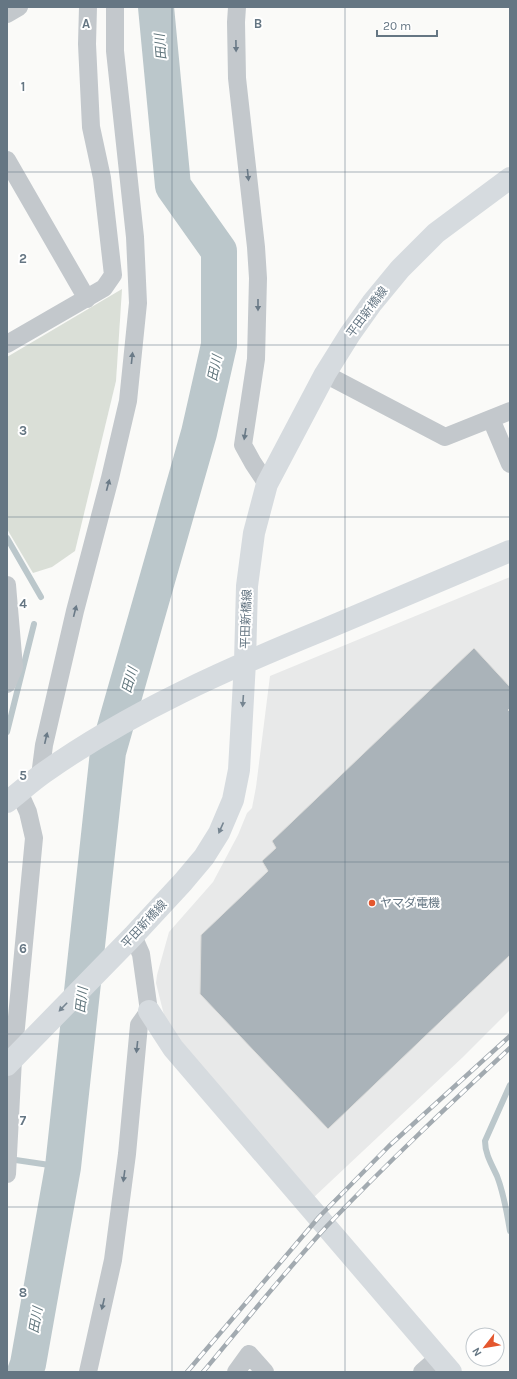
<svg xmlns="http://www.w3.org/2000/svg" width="517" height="1379" font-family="Karla,'Noto Sans JP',sans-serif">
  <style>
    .built { fill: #e8e9e9 }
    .green { fill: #dadfd7 }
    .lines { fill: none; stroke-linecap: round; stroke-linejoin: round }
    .stream { stroke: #bbc7cb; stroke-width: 6 }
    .river { stroke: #bbc7cb; stroke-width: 36 }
    .building { fill: #aab3b9; stroke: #dcdcda }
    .street { stroke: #c3c8cc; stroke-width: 18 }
    .secondary { stroke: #d6dbdf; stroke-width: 22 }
    .rail-casing { stroke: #a2aab0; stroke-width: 4.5 }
    .rail { stroke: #fff; stroke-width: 3; stroke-dasharray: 9; stroke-linecap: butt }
    .oneway { fill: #6a7a87 }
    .oneway2 { fill: #768591 }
    .grid { fill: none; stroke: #657683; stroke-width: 1; stroke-opacity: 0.55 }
    .poi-dot { fill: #e4572e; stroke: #fff; stroke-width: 1.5 }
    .labels { text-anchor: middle; stroke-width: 4; stroke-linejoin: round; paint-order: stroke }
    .street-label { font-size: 12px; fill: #657683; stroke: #fff }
    .poi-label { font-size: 12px; fill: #657683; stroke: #fff; text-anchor: start }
    .water-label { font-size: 13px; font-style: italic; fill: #60757c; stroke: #fff }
    .grid-label { font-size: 13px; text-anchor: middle; font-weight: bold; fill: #657683; stroke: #fff; stroke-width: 4; stroke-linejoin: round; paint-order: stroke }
  </style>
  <rect width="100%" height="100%" fill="#fafaf8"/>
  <path class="built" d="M 510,577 L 510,1010 L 463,1057 L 313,1198 L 175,1034 L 164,1015 L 156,983 L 157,975 L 169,932 L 213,882 L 238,835 L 247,813 L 252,808 L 256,787 L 270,676 Z"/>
  <path class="green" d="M 122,289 L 116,381 L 75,551 L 52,567 L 33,573 L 7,529 L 7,357 Z"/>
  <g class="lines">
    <path class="stream" d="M 7,538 L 41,597
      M 7,732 L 34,624
      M 510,1085 L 485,1141 C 485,1154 492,1165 497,1176 C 504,1194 507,1213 510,1231
      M 9,1159 L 63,1167"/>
    <path class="river" d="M 25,1372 L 28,1364 L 63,1167 L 108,752 L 199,433 L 219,345 L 219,251 L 173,186 L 156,7"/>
  </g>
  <path class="building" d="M 474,648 L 510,687 L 510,708 L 508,710 L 510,712 L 510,955 L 328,1129 L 200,994 L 201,935 L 268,871 L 262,861 L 276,848 L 272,841 Z"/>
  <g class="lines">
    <path class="street" d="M 237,7 L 236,22 L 237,78 L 256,247 L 258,278 L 256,359 L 243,445 L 253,463 L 267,484
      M 7,14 L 19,7
      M 7,160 L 87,299
      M 7,344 L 104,288 L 113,275 L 102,178 L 91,127 L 87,44 L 88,7
      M 325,374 L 445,437 L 510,411
      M 491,419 L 510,464
      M 7,585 L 14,667 L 7,684
      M 40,776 L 44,745 L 75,611 L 110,478 L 128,401 L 138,303 L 135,237 L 115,51 L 115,7
      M 7,1174 L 13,1059 L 34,838 L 28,812 L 19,792
      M 88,1372 L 113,1260 L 127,1154 L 139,1025 L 149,1011 L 141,954 L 133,936
      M 236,1372 L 249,1354 L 265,1372
      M 422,1372 L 438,1358"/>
    <path class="secondary" d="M 7,802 C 20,792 32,781 45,772 C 130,712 227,669 323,630 C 385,604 448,577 510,551
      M 149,1011 L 173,1048 L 451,1372
      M 7,1065 L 133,936 L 183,882 L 204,857 L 219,833 L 233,800 L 239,770 L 245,662 L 247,586 L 254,533 L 267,484 L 325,374 L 350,334 L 372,303 L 400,269 L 436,233 L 510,178"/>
    <defs>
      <path id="rail" d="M 187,1372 L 319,1217 L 389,1146 L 510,1036
        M 203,1372 C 244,1323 284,1273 327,1226 C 386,1164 448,1106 510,1048"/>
    </defs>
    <use href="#rail" class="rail-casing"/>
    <use href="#rail" class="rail"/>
  </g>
  <defs><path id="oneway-solid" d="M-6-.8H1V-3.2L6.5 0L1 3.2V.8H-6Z"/></defs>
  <g class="oneway">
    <use href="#oneway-solid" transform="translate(236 46) rotate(89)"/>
    <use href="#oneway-solid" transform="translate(248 175) rotate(84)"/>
    <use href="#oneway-solid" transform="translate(258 305) rotate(90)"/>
    <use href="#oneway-solid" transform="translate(132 358) rotate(-84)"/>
    <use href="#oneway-solid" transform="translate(245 434) rotate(99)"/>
    <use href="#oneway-solid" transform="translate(108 485) rotate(-75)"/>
    <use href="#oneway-solid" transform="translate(75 611) rotate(-76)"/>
    <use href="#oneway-solid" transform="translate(46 738) rotate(-77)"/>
    <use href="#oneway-solid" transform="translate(137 1047) rotate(96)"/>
    <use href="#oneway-solid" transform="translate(124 1176) rotate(98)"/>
    <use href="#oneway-solid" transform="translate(103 1304) rotate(103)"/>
  </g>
  <g class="oneway2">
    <use href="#oneway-solid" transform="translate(243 701) rotate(94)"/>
    <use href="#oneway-solid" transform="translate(221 828) rotate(114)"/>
    <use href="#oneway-solid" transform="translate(63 1007) rotate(134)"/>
  </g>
  <path class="grid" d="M 172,7 L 172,1372M 345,7 L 345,1372M 7,172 L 510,172M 7,345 L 510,345M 7,517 L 510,517M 7,690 L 510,690M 7,862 L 510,862M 7,1034 L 510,1034M 7,1207 L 510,1207"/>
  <circle class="poi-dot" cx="372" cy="903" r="4"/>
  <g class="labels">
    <g class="street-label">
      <text transform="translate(367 312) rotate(-53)" y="4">平田新橋線</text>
      <text transform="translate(246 619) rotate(-88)" y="4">平田新橋線</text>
      <text transform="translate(144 924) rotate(-47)" y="4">平田新橋線</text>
    </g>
    <g class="poi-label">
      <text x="380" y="907">ヤマダ電機</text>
    </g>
    <g class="water-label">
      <text transform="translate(160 47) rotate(-95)" y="5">田川</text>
      <text transform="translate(214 368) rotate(-78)" y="5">田川</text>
      <text transform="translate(129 680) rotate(-74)" y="5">田川</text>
      <text transform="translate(81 1000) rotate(-84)" y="5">田川</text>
      <text transform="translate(35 1320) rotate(-80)" y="5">田川</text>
    </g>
  </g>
  <g class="grid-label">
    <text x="86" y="28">A</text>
    <text x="258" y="28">B</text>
    <text x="23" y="91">1</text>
    <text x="23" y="263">2</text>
    <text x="23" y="435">3</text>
    <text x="23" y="608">4</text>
    <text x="23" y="780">5</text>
    <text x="23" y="953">6</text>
    <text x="23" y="1125">7</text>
    <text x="23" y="1297">8</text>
  </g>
  <rect width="517" height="1379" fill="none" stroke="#657683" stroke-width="16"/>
  <g transform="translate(485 1347) rotate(239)"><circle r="19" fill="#ffffff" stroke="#c1c8cd"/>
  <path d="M0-3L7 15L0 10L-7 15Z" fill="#e4572e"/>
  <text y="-6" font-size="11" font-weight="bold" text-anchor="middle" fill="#657683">N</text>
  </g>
  <path d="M377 30v6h60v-6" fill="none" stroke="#657683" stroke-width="2"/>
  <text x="383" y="30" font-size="12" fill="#657683" stroke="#ffffff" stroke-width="3" paint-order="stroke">20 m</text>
</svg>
